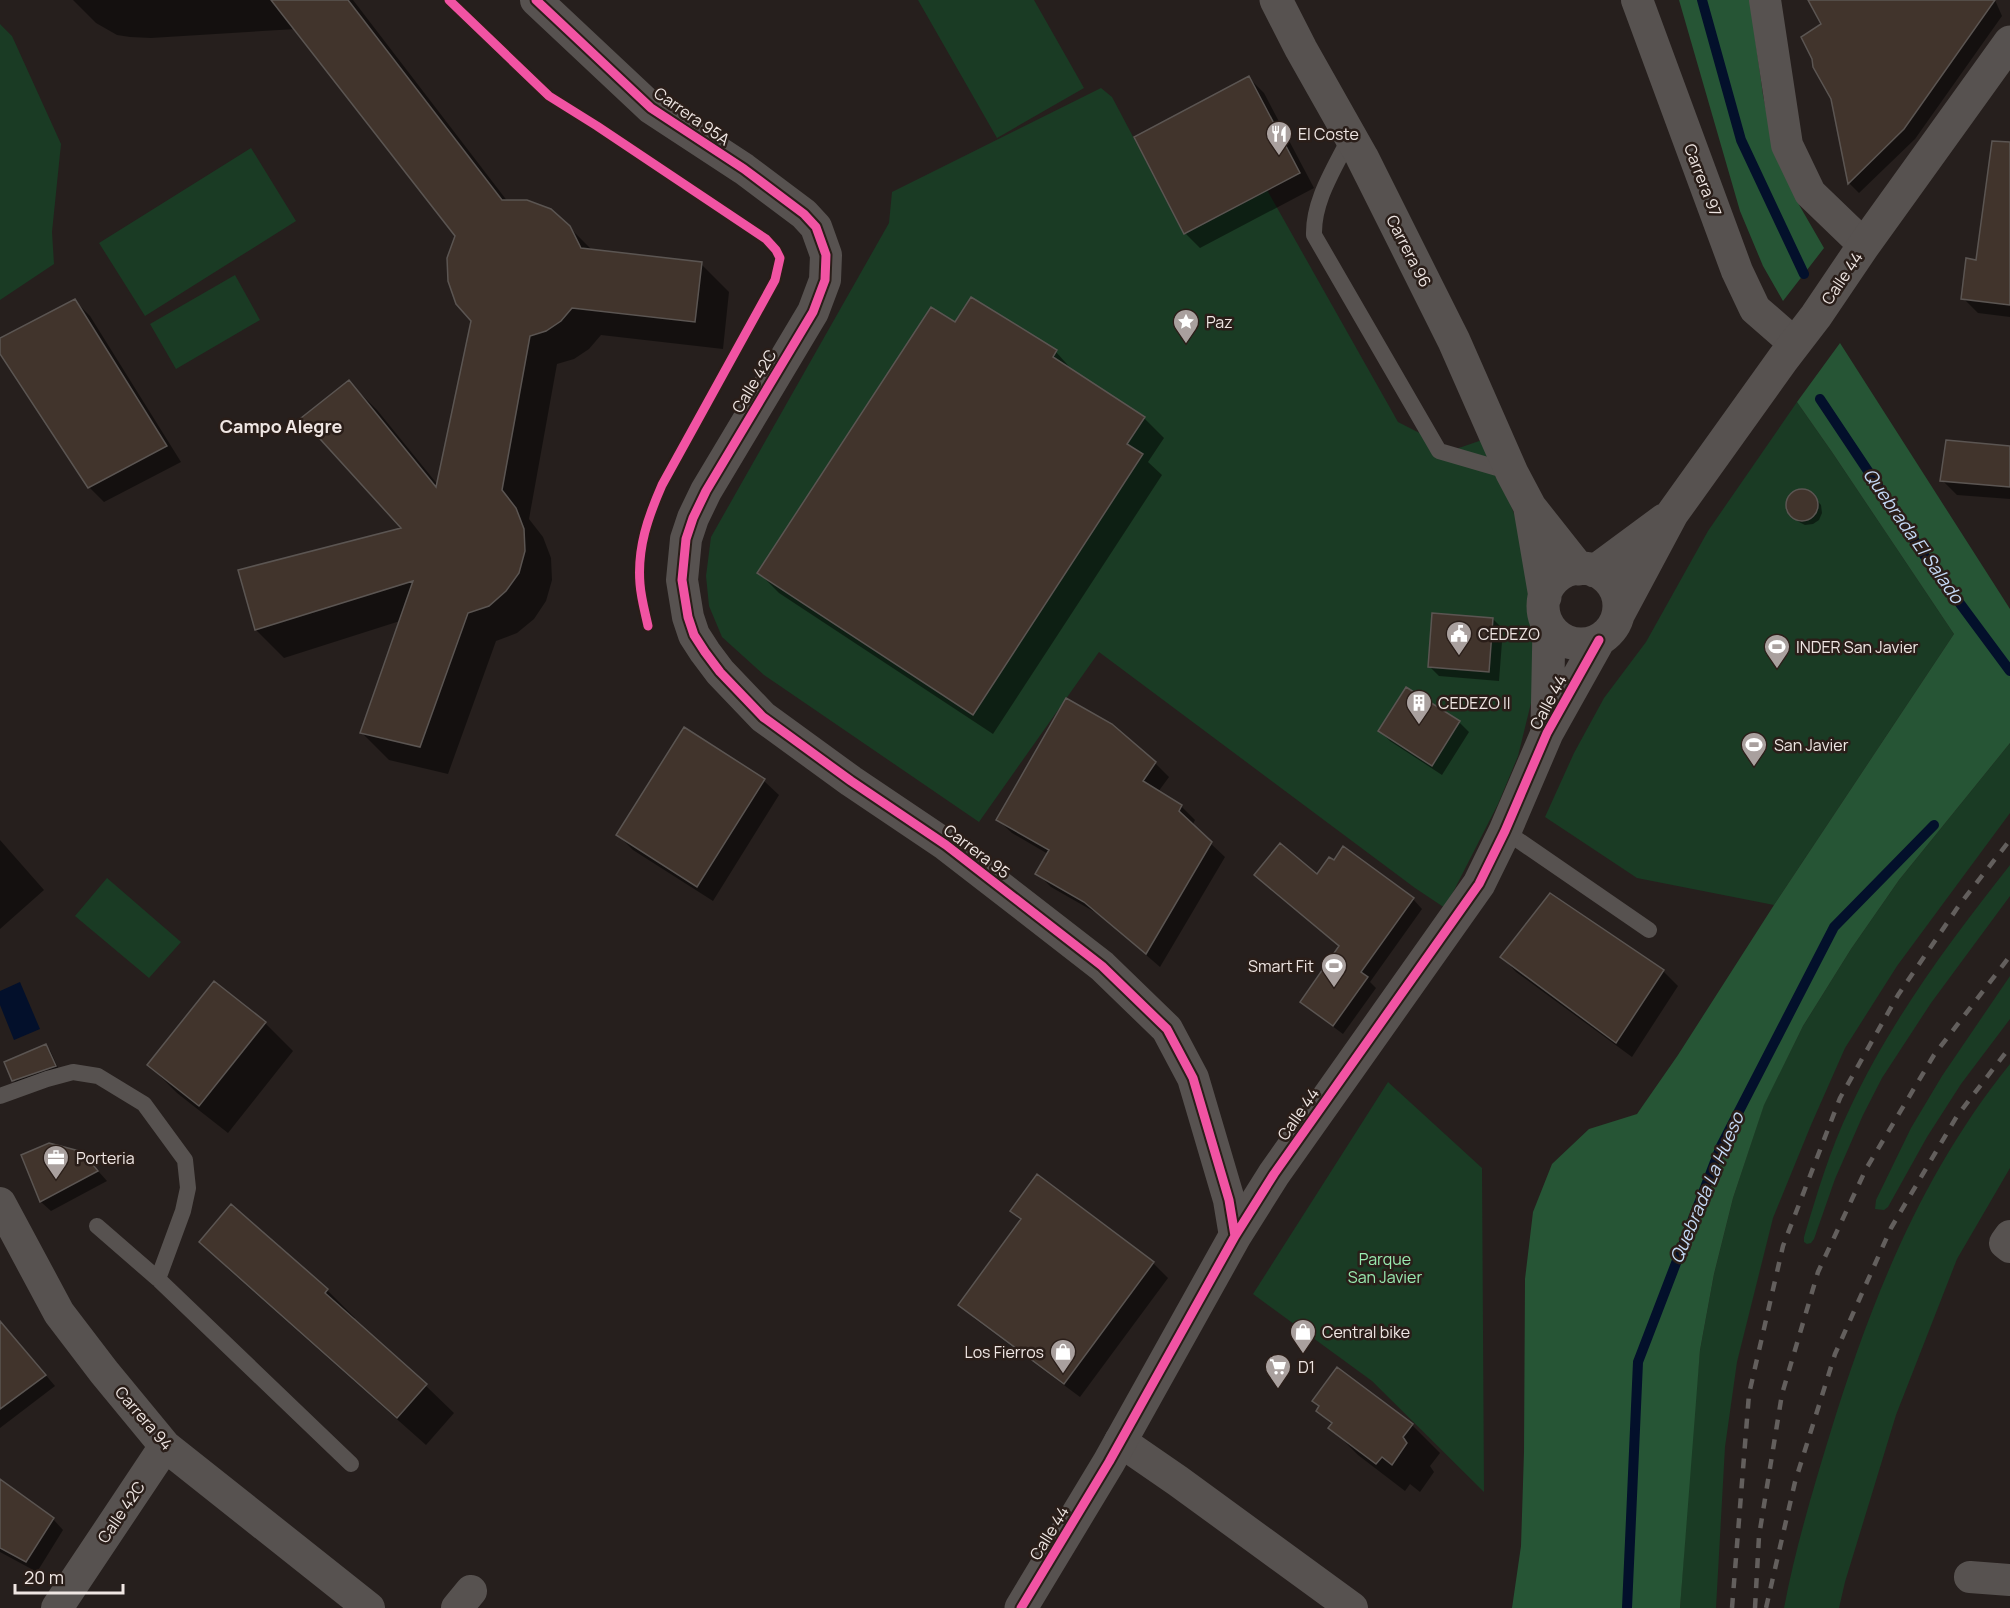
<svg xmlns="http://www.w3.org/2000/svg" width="2010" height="1608" font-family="Manrope,sans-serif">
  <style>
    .green { fill: #1a3b24 }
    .forest { fill: #265535 }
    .water { fill: #03102b }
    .shadow { fill: #0007 }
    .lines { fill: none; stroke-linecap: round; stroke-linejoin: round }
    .stream { stroke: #03102b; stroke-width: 10 }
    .building { fill: #41342c; stroke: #5b5552; stroke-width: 1.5 }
    .lane { stroke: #575250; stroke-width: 16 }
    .street { stroke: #575250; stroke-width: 32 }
    .secondary { stroke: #575250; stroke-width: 33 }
    .rail { stroke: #635f5d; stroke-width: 4.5; stroke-dasharray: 10 10; stroke-linecap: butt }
    .cycleway-casing { stroke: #2a1e19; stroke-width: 13 }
    .cycleway { stroke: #f153a3; stroke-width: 9 }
    .labels { text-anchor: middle; stroke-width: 5; stroke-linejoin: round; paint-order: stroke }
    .street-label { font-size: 16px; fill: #efe6e3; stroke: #2a1e19 }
    .poi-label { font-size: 16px; fill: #efe6e3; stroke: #2a1e19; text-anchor: start }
    .park-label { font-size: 16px; fill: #99ebb0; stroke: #2a1e19 }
    .neighbourhood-label { font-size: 18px; font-weight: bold; fill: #efe6e3; stroke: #2a1e19 }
    .water-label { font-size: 18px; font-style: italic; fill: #c4d9f6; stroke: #2a1e19 }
  </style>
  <rect width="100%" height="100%" fill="#261f1d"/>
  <path class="green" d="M 918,0 L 1034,0 L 1084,88 L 997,138 Z
    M 0,24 L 12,36 L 61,144 L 52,232 L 54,264 L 0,300 Z
    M 1101,88 L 1112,97 L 1184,233 L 1267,190 L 1398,422 L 1453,450 L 1485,439 L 1534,565 L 1532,699 L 1518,756 L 1498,804 L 1445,908 L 1415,888 L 1099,652 L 979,822 L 764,675 L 722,637 L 709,606 L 706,576 L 711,537 L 889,223 L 892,192 Z
    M 251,148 L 296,221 L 145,316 L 99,243 Z
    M 235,275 L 260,320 L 176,369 L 150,324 Z
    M 1797,402 L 1832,452 L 1954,634 L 1774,905 L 1637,878 L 1545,817 L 1574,753 L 1604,698 L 1646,642 L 1708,531 Z
    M 2010,743 L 2010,813 L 1897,966 L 1845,1048 L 1811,1125 L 1773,1218 L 1737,1362 L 1725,1447 L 1716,1608 L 1680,1608 L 1692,1435 L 1700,1350 L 1714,1274 L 1733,1198 L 1764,1104 L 1803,1026 L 1851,949 L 1899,880 Z
    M 2010,865 L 2010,896 L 1931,1003 L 1882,1078 L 1863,1115 L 1835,1179 L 1814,1239 L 1811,1243 L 1807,1244 L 1804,1242 L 1804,1237 C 1817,1194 1830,1149 1850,1108 C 1891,1020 1950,941 2010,865 Z
    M 107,878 L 181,942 L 149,978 L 75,916 Z
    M 2010,976 L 2010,1019 L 1961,1084 L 1927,1137 L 1888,1207 L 1884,1210 L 1875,1209 L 1876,1200 L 1911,1128 L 1942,1076 Z
    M 2010,1064 L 2010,1168 L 1957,1259 L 1896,1415 L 1845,1582 L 1839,1608 L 1784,1608 C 1795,1550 1812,1493 1829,1437 C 1870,1303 1921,1174 2010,1064 Z
    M 1388,1082 L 1482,1168 L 1484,1492 L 1372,1381 L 1253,1294 Z"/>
  <path class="forest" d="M 1679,0 L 1750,0 L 1763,95 L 1775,154 L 1798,203 L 1824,248 L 1783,301 L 1763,266 L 1740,211 Z
    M 1840,343 L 2010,609 L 2010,743 L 1899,880 L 1851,949 L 1803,1026 L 1764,1105 L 1733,1198 L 1714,1274 L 1700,1350 L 1680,1608 L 1512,1608 L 1521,1546 L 1524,1452 L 1525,1279 L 1533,1212 L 1552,1164 L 1589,1129 L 1637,1114 L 1678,1055 L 1774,905 L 1954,634 L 1832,452 L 1797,402 Z"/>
  <path class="water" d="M 20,982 L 40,1029 L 14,1040 L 0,1005 L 0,991 Z"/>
  <path class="shadow" d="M 73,0 L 353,0 L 508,202 L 569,227 L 593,251 L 701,264 L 729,292 L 723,349 L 601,335 L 589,349 L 574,359 L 557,364 L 529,519 L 543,537 L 551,558 L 552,580 L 546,601 L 534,619 L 517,633 L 496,641 L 448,774 L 389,760 L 361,732 L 400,621 L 284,658 L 256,630 L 404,529 L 349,382 L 377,410 L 438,485 L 472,321 L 457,235 L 296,29 L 151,38 L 130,37 L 117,35 L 96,23 Z
    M 1821,0 L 1995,0 L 2002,16 L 1915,139 L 1859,193 L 1849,183 L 1833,98 Z
    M 1249,78 L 1264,93 L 1314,188 L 1200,248 L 1185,233 Z
    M 2010,192 L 2010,317 L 1978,313 L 1963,298 Z
    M 75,301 L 90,316 L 181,462 L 104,502 L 89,487 L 0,351 L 0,339 Z
    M 956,324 L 1056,352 L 1075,373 L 1144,418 L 1164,438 L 1148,462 L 1162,475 L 993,734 L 779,593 L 759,573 Z
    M 2010,447 L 2010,499 L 1957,495 L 1942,480 Z
    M 1796,491 L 1804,491 L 1811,494 L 1821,505 L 1822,513 L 1819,520 L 1813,524 L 1805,525 L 1799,522 L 1788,511 L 1788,503 L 1790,496 Z
    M 1493,619 L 1503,629 L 1499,681 L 1439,676 L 1429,666 Z
    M 1407,689 L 1459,722 L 1469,732 L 1442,775 L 1390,741 L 1380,731 Z
    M 684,729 L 764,781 L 779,795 L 713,901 L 633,850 L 618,835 Z
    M 1155,763 L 1169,777 L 1158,792 L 1181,806 L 1195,820 L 1192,826 L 1225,857 L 1160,967 L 1100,915 L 1051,887 L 1037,873 L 1048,854 L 1012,833 L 998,820 Z
    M 0,840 L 44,890 L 0,929 Z
    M 1256,875 L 1317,876 L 1413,899 L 1422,909 L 1370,982 L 1376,988 L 1343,1034 L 1312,1011 L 1302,1002 L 1341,947 Z
    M 1550,895 L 1663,971 L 1678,986 L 1632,1057 L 1516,972 L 1502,957 Z
    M 265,1023 L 293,1051 L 228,1133 L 177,1093 L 149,1065 Z
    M 46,1046 L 50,1050 L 59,1070 L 18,1084 L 13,1080 Z
    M 82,1153 L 107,1181 L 51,1211 L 41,1202 L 23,1156 Z
    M 1012,1211 L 1153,1263 L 1168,1278 L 1080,1397 L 975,1319 L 960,1305 L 1021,1221 Z
    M 201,1242 L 327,1290 L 355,1318 L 353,1320 L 426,1386 L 454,1413 L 426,1445 L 229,1270 Z
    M 0,1321 L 55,1386 L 0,1428 Z
    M 1318,1410 L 1412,1425 L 1440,1453 L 1430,1466 L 1434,1472 L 1420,1492 L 1410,1484 L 1405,1491 L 1358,1455 L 1330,1427 L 1332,1425 Z
    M 0,1481 L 53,1519 L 63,1530 L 37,1572 L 0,1552 Z"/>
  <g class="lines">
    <path class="stream" d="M 1702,0 L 1741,140 L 1804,274
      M 1820,399 L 1924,555 L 2010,671
      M 1627,1608 L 1638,1362 L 1721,1146 L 1834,927 L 1934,825"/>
  </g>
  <path class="building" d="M 271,0 L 348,0 L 502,200 L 527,200 L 551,209 L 570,226 L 581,248 L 702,262 L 695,322 L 572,308 L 561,321 L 546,331 L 530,336 L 502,490 L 516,508 L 524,529 L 525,551 L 519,573 L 506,591 L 489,606 L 468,613 L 420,747 L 360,733 L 413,581 L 255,630 L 238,570 L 401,528 L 301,418 L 349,380 L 436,487 L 471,321 L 456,304 L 448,281 L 447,258 L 455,236 Z
    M 1808,0 L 1995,0 L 1904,129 L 1848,184 L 1831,99 L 1813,67 L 1812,59 L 1801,37 L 1821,24 Z
    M 1249,76 L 1300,173 L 1184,234 L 1134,137 Z
    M 1992,141 L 2010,142 L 2010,305 L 1961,299 L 1966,258 L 1976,260 Z
    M 971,297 L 1057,350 L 1053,357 L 1145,417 L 1127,444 L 1143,454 L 973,715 L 757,573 L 931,307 L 955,322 Z
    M 75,299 L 167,446 L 88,488 L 0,354 L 0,338 Z
    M 1946,440 L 2010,446 L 2010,487 L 1940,481 Z
    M1786 505a16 16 0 1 1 32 0a16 16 0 1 1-32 0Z
    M 1432,613 L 1493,618 L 1489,672 L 1428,667 Z
    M 1406,687 L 1460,721 L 1432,766 L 1378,731 Z
    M 1066,698 L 1112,724 L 1156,762 L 1143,781 L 1182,805 L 1179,811 L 1212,842 L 1146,954 L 1084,902 L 1035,874 L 1049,850 L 996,820 Z
    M 684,727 L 765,779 L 697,887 L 616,835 Z
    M 1280,843 L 1317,874 L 1329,857 L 1334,860 L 1343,846 L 1414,898 L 1361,972 L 1368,977 L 1333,1026 L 1300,1002 L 1339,946 L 1254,875 Z
    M 1550,893 L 1664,970 L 1616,1043 L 1500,957 Z
    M 214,981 L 266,1022 L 199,1106 L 147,1065 Z
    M 46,1044 L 56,1066 L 12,1081 L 4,1062 Z
    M 49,1143 L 83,1152 L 98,1171 L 40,1202 L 21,1155 Z
    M 1037,1174 L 1154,1262 L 1064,1384 L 958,1305 L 1021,1219 L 1010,1211 Z
    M 231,1204 L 328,1289 L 325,1293 L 427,1384 L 397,1418 L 199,1242 Z
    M 0,1321 L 46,1375 L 0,1409 Z
    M 1337,1367 L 1413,1424 L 1403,1437 L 1407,1443 L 1392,1465 L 1382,1457 L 1376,1464 L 1328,1428 L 1332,1423 L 1316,1411 L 1319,1406 L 1312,1401 Z
    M 0,1479 L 54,1518 L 26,1562 L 0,1548 Z"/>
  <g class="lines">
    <path class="lane" d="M 1350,137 C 1335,168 1313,200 1314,235 L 1439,451 L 1511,472
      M 1505,831 L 1649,930
      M 0,1096 L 47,1079 L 73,1072 L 98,1076 L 144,1104 L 185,1160 L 188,1188 L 183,1211 L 158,1279
      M 97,1226 L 158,1279 L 351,1464"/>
    <path class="street" d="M 536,0 L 651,108 L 744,169 L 804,214 L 816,227 L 826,255 L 825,280 L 813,312 L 706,491 L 693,518 L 686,539 L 682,580 L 688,617 L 694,635 L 705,652 L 720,672 L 763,717 L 851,781 L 946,845 L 1102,966 L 1167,1029 L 1193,1078 L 1229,1200 L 1235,1236
      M 1637,0 L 1737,271 L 1755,309 L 1794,343
      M 1765,0 L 1787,145 L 1810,193 L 1864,245
      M 0,1203 L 59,1313 L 104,1372 L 165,1446 L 369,1608
      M 2010,1236 L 2005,1243 L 2010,1247
      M 1120,1441 L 1178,1481 L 1352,1608
      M 1970,1577 L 2010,1580
      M 57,1608 L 165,1446
      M 457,1608 L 471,1591"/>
    <path class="secondary" d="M 1276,0 L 1301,49 L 1362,157 L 1454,341 L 1512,473 L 1530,507 L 1579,569
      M 1530,509 L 1545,597
      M1543 606a38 38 0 1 1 76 0a38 38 0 1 1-76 0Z
      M 1595,571 L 1664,520
      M 1618,615 L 1672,514 L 1783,359 L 1816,316 L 1864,245 L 2010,42
      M 1547,728 L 1549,627
      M 1021,1608 L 1109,1462 L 1235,1236 L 1274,1174 L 1479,884 L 1505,831 L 1547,733 L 1599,640"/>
    <path class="rail" d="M 1732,1608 L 1749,1394 L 1783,1246 L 1840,1098 L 1898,995 L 1960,904 L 2010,840
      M 1755,1608 L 1759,1536 L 1782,1394 L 1818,1272 L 1866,1169 L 1934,1055 L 2010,956
      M 1766,1608 L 1795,1482 L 1835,1354 L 1891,1228 L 1957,1116 L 2010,1047"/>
    <defs>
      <path id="cycleway" d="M 449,0 L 549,96 L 597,126 L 766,239 L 776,250 L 780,258 L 775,280 L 662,485 C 648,517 637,548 640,584 C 641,598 645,612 648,626
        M 536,0 L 651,108 L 744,169 L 804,214 L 816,227 L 826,255 L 825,280 L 813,312 L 706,491 L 693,518 L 686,539 L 682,580 L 688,617 L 694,635 L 705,652 L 720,672 L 763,717 L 851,781 L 946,845 L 1102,966 L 1167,1029 L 1193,1078 L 1229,1200 L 1235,1236
        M 1021,1608 L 1109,1462 L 1235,1236 L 1274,1174 L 1479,884 L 1505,831 L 1547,733 L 1599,640"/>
    </defs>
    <use href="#cycleway" class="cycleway-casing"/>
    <use href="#cycleway" class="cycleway"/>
  </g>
  <defs>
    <symbol id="restaurant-pin" viewBox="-11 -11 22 30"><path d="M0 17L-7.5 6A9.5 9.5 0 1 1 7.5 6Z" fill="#a9a09e" stroke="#2a1e19"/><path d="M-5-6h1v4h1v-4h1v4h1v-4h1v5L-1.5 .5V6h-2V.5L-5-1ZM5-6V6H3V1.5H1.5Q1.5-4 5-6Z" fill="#fff"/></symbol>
    <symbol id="sight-pin" viewBox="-11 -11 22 30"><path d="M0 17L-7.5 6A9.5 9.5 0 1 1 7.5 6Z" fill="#a9a09e" stroke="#2a1e19"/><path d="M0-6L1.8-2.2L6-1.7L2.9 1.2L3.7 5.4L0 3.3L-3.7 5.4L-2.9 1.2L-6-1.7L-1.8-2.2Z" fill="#fff"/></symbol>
    <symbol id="civic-pin" viewBox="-11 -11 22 30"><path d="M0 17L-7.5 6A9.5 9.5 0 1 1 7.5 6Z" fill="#a9a09e" stroke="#2a1e19"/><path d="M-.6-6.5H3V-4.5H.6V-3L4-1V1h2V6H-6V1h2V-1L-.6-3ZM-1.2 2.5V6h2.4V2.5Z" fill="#fff"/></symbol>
    <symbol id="stadium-pin" viewBox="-11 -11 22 30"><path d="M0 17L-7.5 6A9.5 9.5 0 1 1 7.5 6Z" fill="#a9a09e" stroke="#2a1e19"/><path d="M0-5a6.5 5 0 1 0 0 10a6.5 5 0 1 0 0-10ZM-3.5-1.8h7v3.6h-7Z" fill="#fff"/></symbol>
    <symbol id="building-pin" viewBox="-11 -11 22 30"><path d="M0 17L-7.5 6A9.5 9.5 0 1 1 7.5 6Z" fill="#a9a09e" stroke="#2a1e19"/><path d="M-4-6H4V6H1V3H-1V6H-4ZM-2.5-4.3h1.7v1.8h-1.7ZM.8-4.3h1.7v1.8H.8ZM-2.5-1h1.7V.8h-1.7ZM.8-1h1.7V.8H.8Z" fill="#fff"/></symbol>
    <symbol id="office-pin" viewBox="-11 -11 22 30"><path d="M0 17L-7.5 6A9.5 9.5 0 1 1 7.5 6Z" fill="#a9a09e" stroke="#2a1e19"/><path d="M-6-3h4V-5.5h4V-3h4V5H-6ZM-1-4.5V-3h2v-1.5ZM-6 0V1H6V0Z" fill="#fff"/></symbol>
    <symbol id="shop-pin" viewBox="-11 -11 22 30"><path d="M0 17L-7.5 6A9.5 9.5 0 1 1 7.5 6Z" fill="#a9a09e" stroke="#2a1e19"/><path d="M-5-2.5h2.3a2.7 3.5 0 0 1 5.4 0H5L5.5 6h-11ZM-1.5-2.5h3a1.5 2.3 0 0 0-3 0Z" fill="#fff"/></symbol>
    <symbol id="supermarket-pin" viewBox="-11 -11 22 30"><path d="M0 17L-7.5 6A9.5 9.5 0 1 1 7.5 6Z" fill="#a9a09e" stroke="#2a1e19"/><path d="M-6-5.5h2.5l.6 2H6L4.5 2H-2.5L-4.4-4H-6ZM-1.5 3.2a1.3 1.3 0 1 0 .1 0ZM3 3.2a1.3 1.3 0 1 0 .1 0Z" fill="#fff"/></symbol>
  </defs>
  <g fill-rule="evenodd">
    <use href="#restaurant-pin" x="1264" y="119" width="30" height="40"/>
    <use href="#sight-pin" x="1171" y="307" width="30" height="40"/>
    <use href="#civic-pin" x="1444" y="619" width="30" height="40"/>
    <use href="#stadium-pin" x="1762" y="632" width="30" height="40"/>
    <use href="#building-pin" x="1404" y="688" width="30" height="40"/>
    <use href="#stadium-pin" x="1739" y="730" width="30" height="40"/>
    <use href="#stadium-pin" x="1319" y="951" width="30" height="40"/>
    <use href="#office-pin" x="41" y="1143" width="30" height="40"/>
    <use href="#shop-pin" x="1288" y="1317" width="30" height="40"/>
    <use href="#shop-pin" x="1048" y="1337" width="30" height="40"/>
    <use href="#supermarket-pin" x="1263" y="1352" width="30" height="40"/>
  </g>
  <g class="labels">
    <g class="street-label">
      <text transform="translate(692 116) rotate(35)" y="6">Carrera 95A</text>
      <text transform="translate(1703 180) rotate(69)" y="6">Carrera 97</text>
      <text transform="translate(1409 251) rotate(63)" y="6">Carrera 96</text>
      <text transform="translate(1842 278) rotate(-56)" y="6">Calle 44</text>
      <text transform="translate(754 381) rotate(-59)" y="6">Calle 42C</text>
      <text transform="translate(1548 702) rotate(-62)" y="6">Calle 44</text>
      <text transform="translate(977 851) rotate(37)" y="6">Carrera 95</text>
      <text transform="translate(1298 1114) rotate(-55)" y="6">Calle 44</text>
      <text transform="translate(144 1418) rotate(49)" y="6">Carrera 94</text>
      <text transform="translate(121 1512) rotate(-56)" y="6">Calle 42C</text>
      <text transform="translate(1049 1533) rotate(-59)" y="6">Calle 44</text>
    </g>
    <g class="poi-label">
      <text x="1298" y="140">El Coste</text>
      <text x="1206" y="328">Paz</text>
      <text x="1478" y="640">CEDEZO</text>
      <text x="1796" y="653">INDER San Javier</text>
      <text x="1438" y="709">CEDEZO II</text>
      <text x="1774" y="751">San Javier</text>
      <text x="1314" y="972" text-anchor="end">Smart Fit</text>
      <text x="76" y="1164">Porteria</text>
      <text x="1322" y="1338">Central bike</text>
      <text x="1044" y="1358" text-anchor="end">Los Fierros</text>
      <text x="1298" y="1373">D1</text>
    </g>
    <g class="park-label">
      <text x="1385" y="1265">Parque<tspan x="1385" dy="18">San Javier</tspan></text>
    </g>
    <g class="neighbourhood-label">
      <text x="281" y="433">Campo Alegre</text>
    </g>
    <g class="water-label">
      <text transform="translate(1913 536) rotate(55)" y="6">Quebrada El Salado</text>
      <text transform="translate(1707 1188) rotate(-67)" y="6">Quebrada La Hueso</text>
    </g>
  </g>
  <path d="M15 1584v9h108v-9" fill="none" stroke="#efe6e3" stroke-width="3"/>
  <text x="24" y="1584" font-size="18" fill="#efe6e3" stroke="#2a1e19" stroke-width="4.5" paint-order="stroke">20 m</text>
</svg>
